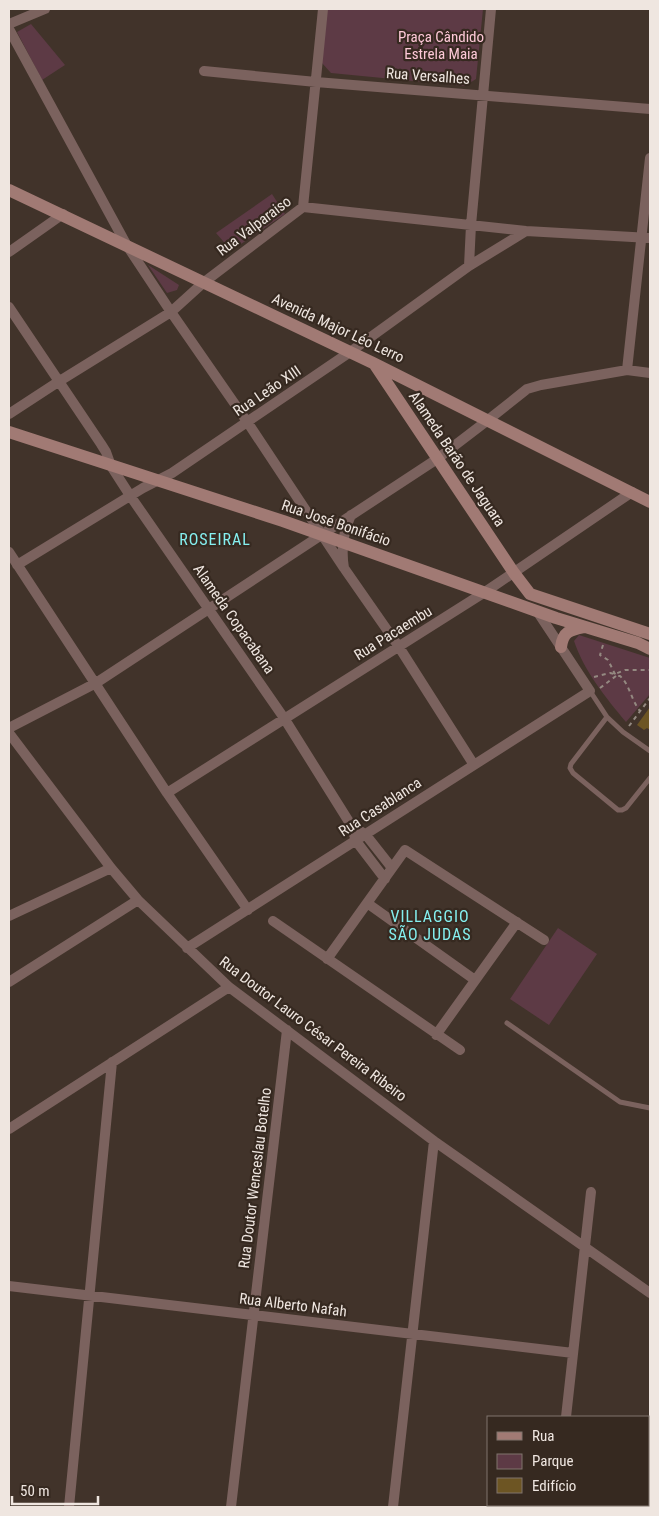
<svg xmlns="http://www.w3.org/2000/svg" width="659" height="1516" font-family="'Roboto Condensed',sans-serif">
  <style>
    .green { fill: #5d3a45 }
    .building { fill: #6d5523 }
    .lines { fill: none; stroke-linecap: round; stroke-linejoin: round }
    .path { stroke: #948981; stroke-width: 2; stroke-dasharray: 4 4; stroke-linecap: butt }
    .lane { stroke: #7b625e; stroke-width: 5 }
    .street { stroke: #7b625e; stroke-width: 10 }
    .secondary { stroke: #a17a74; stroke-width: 12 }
    .labels { text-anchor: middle; stroke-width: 4.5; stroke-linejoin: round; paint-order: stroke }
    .park-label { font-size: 15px; fill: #fdc8d7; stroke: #362920 }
    .street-label { font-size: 15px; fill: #efe6e0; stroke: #362920 }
    .neighbourhood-label { font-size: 16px; letter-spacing: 1px; fill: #85f0f0; stroke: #362920 }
  </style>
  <rect width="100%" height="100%" fill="#41332a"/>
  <path class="green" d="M 327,9 L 483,9 L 476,79 L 465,86 L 331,73 L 322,63 Z
    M 31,24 L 65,65 L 42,80 L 17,32 Z
    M 272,194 L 285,214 L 238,246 L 229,248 L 216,233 Z
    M 148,265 L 179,285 L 177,290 L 167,293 Z
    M 579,635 L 650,658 L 650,694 L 626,722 C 606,698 584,671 574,641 Z
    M 558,928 L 597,954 L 549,1025 L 510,999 Z"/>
  <path class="building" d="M 650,707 L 650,730 L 647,728 L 644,730 L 637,725 Z"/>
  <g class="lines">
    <path class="path" d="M 603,645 L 600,655 L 608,660 L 616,676 L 620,676 C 630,685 631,700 640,711
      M 594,677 L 610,673 L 615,674 L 625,670 L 650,670
      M 600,688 L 616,676
      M 629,726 L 650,698"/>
    <path class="lane" d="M 590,691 L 607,717 L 623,732 L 650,751
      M 607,717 L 571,764 L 570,768 L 573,773 L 618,810 L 622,810 L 626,808 L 650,778
      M 507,1023 L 620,1102 L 650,1108"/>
    <path class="street" d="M 9,24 L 45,9
      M 9,29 L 126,244 L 171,312 L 248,423 L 344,568
      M 204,71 L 316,82 L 650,109
      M 303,207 L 323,9
      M 9,252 L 63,214
      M 469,266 L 471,225 L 491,9
      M 9,307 L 101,444 L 106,452 L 111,466 L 131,497 L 284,718 L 351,825 L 356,841 L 385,879
      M 627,370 L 650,158
      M 9,414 L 58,382 L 171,312 L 203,283 L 303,207 L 526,231 L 650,238
      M 351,515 C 343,532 341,550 344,568 L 399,647 L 474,765
      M 9,552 L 167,793 L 248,910
      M 17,565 L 143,488 L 172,473 L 350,352 L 469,266 L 526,231
      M 9,728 L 96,683 L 437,459 L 488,420 L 527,389 L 541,385 L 627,370 L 650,373
      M 9,733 L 111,868 L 138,900 L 229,987 L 434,1141 L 650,1293
      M 167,793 L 485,592 L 632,492
      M 360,831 L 366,835 L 392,868
      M 367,903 L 475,980
      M 9,916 L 111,868
      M 273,921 L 460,1050
      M 187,948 L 590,691 L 537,611
      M 327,959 L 405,850 L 544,940
      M 9,982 L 138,900
      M 436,1035 L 517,922
      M 9,1129 L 229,987
      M 9,1286 L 573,1353
      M 566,1417 L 591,1192
      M 69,1507 L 112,1062
      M 231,1507 L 287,1030
      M 393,1507 L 434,1141
      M 557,1507 L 557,1505"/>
    <path class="secondary" d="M 9,190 L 373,363 L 650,502
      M 375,365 L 514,573 L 530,594 L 650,634
      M 9,432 L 283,521 L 556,618 L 638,643 L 650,649
      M 561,647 C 563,631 570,630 585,627"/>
  </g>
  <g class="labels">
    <g class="park-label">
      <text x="441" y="42">Praça Cândido<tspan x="441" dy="17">Estrela Maia</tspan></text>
    </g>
    <g class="street-label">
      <text transform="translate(428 76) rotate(4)" y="5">Rua Versalhes</text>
      <text transform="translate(254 226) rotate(-37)" y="5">Rua Valparaiso</text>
      <text transform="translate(338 328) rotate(25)" y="5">Avenida Major Léo Lerro</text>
      <text transform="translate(267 391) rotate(-34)" y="5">Rua Leão XIII</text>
      <text transform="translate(457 459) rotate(56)" y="5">Alameda Barão de Jaguara</text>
      <text transform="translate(336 523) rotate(19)" y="5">Rua José Bonifácio</text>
      <text transform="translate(234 619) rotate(55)" y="5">Alameda Copacabana</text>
      <text transform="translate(393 633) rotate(-32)" y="5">Rua Pacaembu</text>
      <text transform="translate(380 807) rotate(-33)" y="5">Rua Casablanca</text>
      <text transform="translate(313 1029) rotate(37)" y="5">Rua Doutor Lauro César Pereira Ribeiro</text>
      <text transform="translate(255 1178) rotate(-83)" y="5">Rua Doutor Wenceslau Botelho</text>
      <text transform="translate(293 1305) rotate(7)" y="5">Rua Alberto Nafah</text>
    </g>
    <g class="neighbourhood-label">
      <text x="215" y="545">ROSEIRAL</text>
      <text x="430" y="922">VILLAGGIO<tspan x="430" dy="18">SÃO JUDAS</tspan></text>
    </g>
  </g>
  <rect width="659" height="1516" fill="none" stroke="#efe6e0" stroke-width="20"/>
  <rect x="487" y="1416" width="162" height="90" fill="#362920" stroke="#80756d"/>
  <rect x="497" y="1432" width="25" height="8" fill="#a17a74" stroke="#80756d"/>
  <text x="532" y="1441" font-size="15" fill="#efe6e0">Rua</text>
  <rect x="497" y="1454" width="25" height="15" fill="#5d3a45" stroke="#80756d"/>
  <text x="532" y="1466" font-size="15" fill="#efe6e0">Parque</text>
  <rect x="497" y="1478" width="25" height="15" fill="#6d5523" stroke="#80756d"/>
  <text x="532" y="1491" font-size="15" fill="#efe6e0">Edifício</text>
  <path d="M12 1496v8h86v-8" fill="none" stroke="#efe6e0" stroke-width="2.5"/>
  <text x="20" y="1496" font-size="15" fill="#efe6e0" stroke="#362920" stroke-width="4" paint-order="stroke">50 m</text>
</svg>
